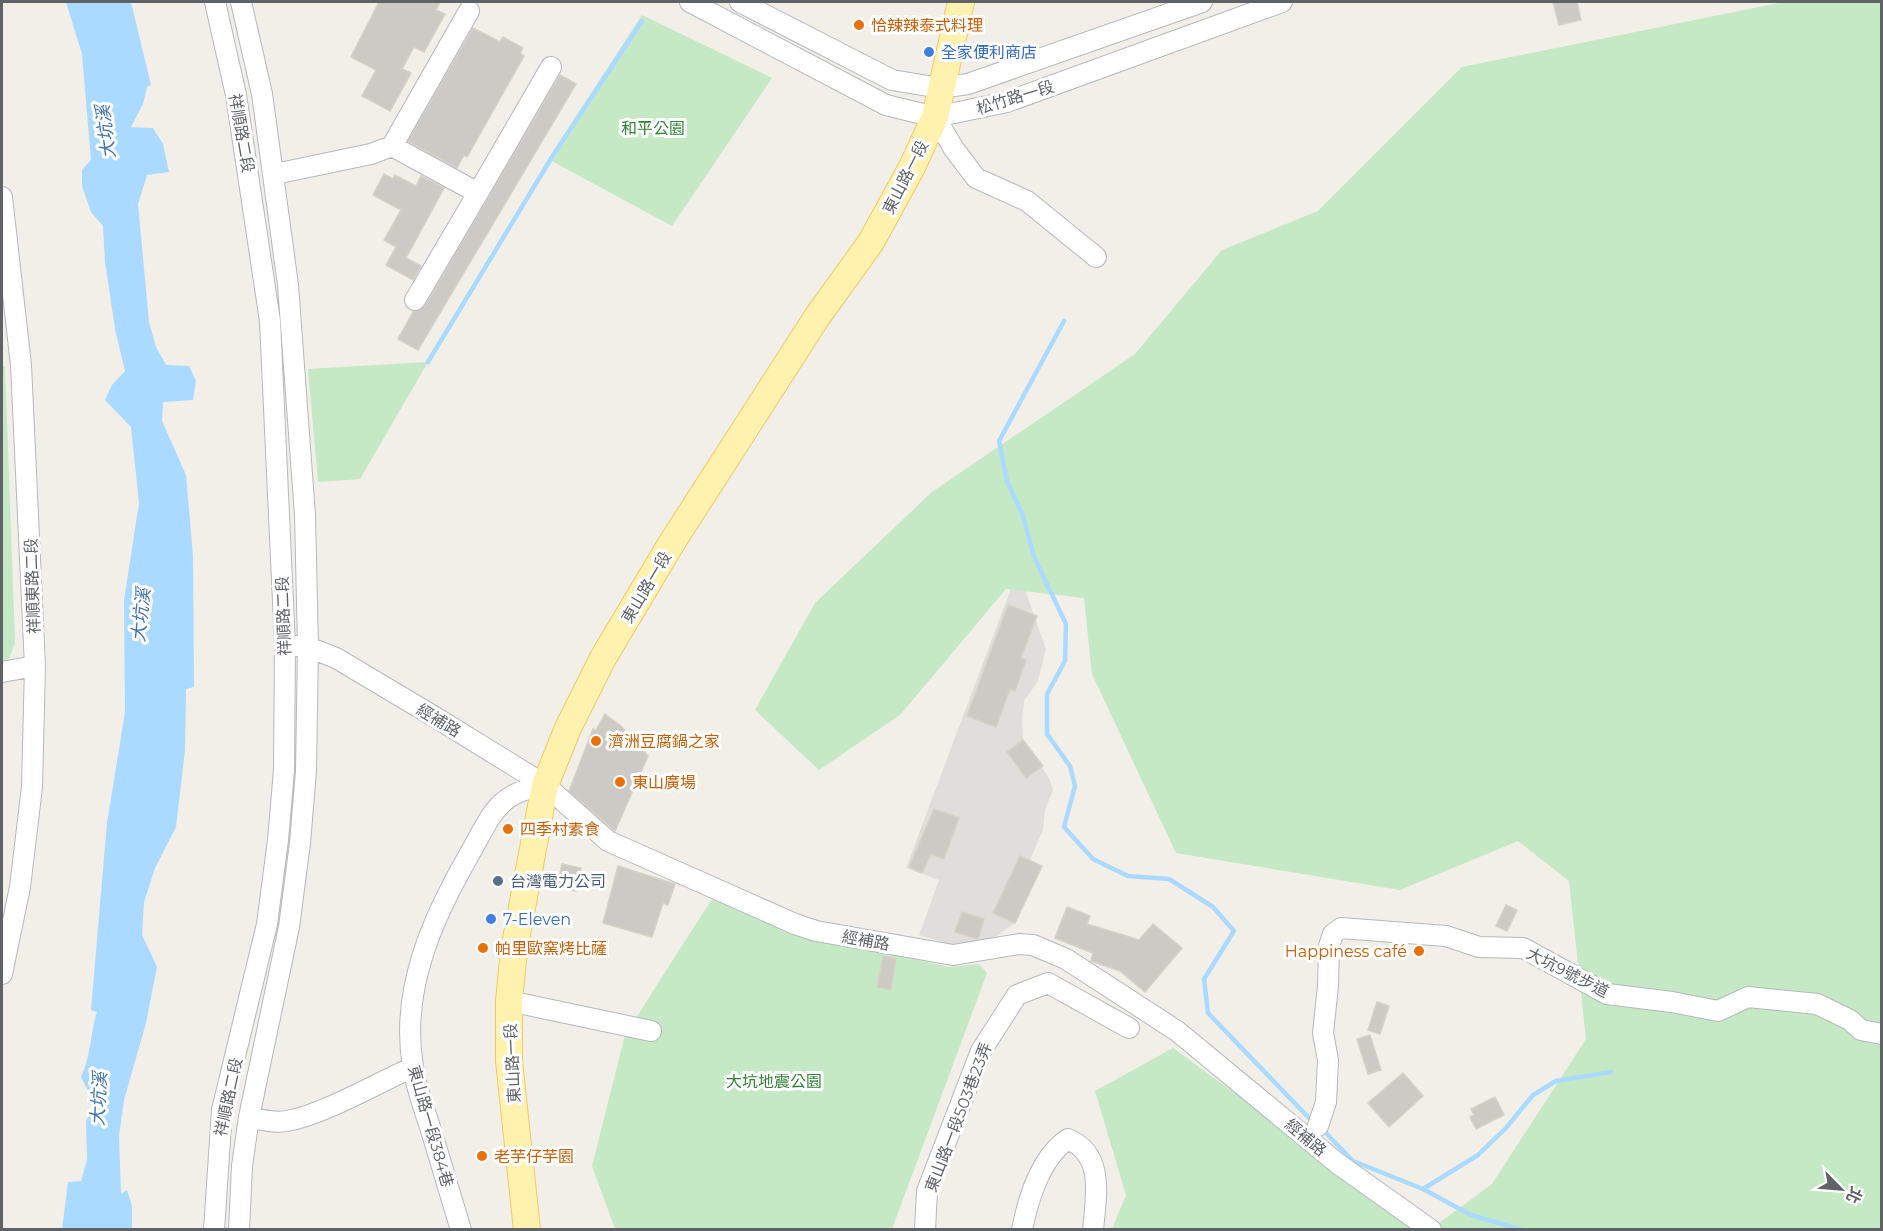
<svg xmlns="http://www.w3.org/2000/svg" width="1883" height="1231" font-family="Montserrat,'Noto Sans TC',sans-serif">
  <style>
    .industrial { fill: #e0deda }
    .green { fill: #c5e8c5 }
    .water { fill: #aadaff }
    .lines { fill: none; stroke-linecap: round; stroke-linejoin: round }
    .stream { stroke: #aadaff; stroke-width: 4.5 }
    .building { fill: #cccac5; stroke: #d6d1c6; stroke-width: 1.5 }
    .minor-casing { stroke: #b5b8bc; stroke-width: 22 }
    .major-casing { stroke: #f2c960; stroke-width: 28 }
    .minor { stroke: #fff; stroke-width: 20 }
    .major { stroke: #fff2af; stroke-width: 26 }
    .food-dot { fill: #e8710a; stroke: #fff; stroke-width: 2 }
    .shop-dot { fill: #3f7fe0; stroke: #fff; stroke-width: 2 }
    .service-dot { fill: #5c6f8a; stroke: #fff; stroke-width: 2 }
    .labels { text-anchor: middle; stroke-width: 6; stroke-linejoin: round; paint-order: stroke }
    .food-label { font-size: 16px; fill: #c56008; stroke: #fff; text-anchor: start }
    .shop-label { font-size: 16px; fill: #366cbe; stroke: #fff; text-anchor: start }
    .street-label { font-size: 16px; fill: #5f6368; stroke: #fff }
    .park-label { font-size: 16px; fill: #348238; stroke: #fff }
    .service-label { font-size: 16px; fill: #4e5e75; stroke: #fff; text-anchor: start }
    .water-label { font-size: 18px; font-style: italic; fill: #4174aa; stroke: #fff }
  </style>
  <rect width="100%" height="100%" fill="#f1efe8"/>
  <path class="industrial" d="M 1013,583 L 1024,587 L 1046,649 L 1038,681 L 1024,701 L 1022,718 L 1023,740 L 1049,778 L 1053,790 L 1045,810 L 1043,830 L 1030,860 L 1042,866 L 1015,923 L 992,939 L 956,946 L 919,935 L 939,880 L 906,868 Z"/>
  <path class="green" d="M 1784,2 L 1881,2 L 1881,1229 L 1431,1229 L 1492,1184 L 1586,1039 L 1569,881 L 1518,841 L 1400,890 L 1176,853 L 1092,674 L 1084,598 L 1006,589 L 900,715 L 819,770 L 755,710 L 815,603 L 932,492 L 1135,354 L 1222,250 L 1318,211 L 1462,67 Z
    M 642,15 L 772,78 L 672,226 L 548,159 Z
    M 428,362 L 360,479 L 318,482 L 308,369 Z
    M 2,366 L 5,366 L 15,643 L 8,661 L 2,662 Z
    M 717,896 L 810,936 L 949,967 L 979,964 L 987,973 L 892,1229 L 615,1229 L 592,1166 L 625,1035 L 710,902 Z
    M 1173,1048 L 1420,1229 L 1112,1229 L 1126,1195 L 1095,1091 Z"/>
  <path class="water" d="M 66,2 L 131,2 L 151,85 L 147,87 L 143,104 L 131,127 L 153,128 L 163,144 L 169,172 L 147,175 L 138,204 L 149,322 L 156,347 L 166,365 L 189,366 L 196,381 L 193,400 L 163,402 L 162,421 L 186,475 L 193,556 L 194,687 L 186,689 L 185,750 L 176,827 L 155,868 L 144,902 L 142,935 L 157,967 L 146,1023 L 124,1100 L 119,1136 L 121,1194 L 127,1190 L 132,1206 L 132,1229 L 62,1229 L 68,1182 L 81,1181 L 87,1160 L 86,1121 L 95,1105 L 81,1077 C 91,1056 90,1034 97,1012 L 91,1010 L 107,823 L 125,712 L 124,600 L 139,503 L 131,427 L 105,400 L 112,385 L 125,371 L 115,329 L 105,262 L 103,226 L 91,212 L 82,186 L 82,170 L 91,160 L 82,54 Z"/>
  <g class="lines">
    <path class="stream" d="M 1064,321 L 999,441 L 1007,481 L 1023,516 L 1034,557 L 1066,624 L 1065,661 L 1047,694 L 1047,734 L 1070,766 L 1075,786 L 1064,827 L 1093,859 L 1128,876 L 1169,879 L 1213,907 L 1234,931 L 1204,979 L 1208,1013 L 1310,1119
      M 428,362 L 552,157 L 642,21
      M 1325,1132 L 1353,1161 L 1423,1189 L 1471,1215 L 1522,1230
      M 1423,1189 L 1478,1155 L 1506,1128 L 1533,1095 L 1556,1081 L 1611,1072"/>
  </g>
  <path class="building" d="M 379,2 L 440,2 L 436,10 L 445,14 L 424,52 L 414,47 L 402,69 L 411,73 L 390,111 L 362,96 L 376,70 L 351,57 Z
    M 1553,2 L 1577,2 L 1581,20 L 1559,25 Z
    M 473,28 L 500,42 L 503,37 L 523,48 L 520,53 L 524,56 L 467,157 L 464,155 L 457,168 L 408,141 Z
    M 560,75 L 576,84 L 418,350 L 398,339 L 413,312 L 425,306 Z
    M 384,174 L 393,179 L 395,175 L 416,186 L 421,176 L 444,188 L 406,258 L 421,266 L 413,280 L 386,265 L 396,247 L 384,240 L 401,210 L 373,195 Z
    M 1008,605 L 1037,616 L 1021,658 L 1026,660 L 1015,691 L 1010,689 L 996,727 L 967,716 Z
    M 605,714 L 621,726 L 648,756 L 615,831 L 569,791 L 593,729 L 596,730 Z
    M 1023,740 L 1043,766 L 1026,778 L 1007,752 Z
    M 934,809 L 959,818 L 944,859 L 931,854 L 922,873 L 909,867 Z
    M 1020,856 L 1042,866 L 1015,923 L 993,913 Z
    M 562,864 L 581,868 L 576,891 L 557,887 Z
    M 618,866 L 675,884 L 668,905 L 663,903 L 652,937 L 603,923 Z
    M 1506,905 L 1517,910 L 1507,931 L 1496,926 Z
    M 1067,907 L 1090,916 L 1087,924 L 1139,940 L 1153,924 L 1182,948 L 1145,992 L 1120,971 L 1091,961 L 1093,953 L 1055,938 Z
    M 962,912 L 984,919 L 978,939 L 955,932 Z
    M 883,956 L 896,959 L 891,990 L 877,987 Z
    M 1377,1002 L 1389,1006 L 1380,1034 L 1368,1030 Z
    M 1370,1035 L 1381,1070 L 1368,1074 L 1357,1039 Z
    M 1403,1073 L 1423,1096 L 1389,1127 L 1368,1103 Z
    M 1495,1097 L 1504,1115 L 1476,1129 L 1470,1117 L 1474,1115 L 1471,1109 Z"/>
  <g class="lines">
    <defs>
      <path id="minor" d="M 690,2 L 886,105 L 935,117 L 1007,102 L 1282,2
        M 740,2 L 892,80 L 940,88 L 968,84 L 1202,2
        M 935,117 L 954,149 L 976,178 L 1027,201 L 1096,257
        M 392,146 L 469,11
        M 275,174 L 371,154 L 392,146 L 478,193 L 551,67
        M 2,197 L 21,365 L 35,666 L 32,787 L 20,887 L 2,974
        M 415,300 L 478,193
        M 285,645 L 308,647 L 336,658 L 435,717 L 545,785 L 608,841 L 795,924 L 816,931 L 953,955 L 1019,944 L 1033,945 L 1066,959 L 1177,1031 L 1337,1163 L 1431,1230
        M 2,672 L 35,666
        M 509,1001 L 651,1031
        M 249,1117 C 262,1120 274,1123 287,1121 C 322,1115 378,1083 413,1067
        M 1318,1126 L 1326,1102 L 1328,1060 L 1323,1033 L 1328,986 L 1329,946 L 1333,934 L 1341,928 L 1446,936 L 1479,947 L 1523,948 L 1607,994 L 1672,1002 L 1718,1011 L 1748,997 L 1817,1004 L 1850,1020 L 1861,1030 L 1882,1034
        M 214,1230 L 222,1110 L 267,924 L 278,840 L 284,770 L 285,645 L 270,321 L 236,95 L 215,2
        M 239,1230 L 242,1166 L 249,1117 L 289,927 L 300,843 L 306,771 L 308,647 L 305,515 L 288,285 L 262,94 L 241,2
        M 461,1230 C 450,1194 440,1159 429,1124 C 423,1106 416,1086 413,1067 C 400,991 432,919 469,855 C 492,815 496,793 545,785
        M 925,1230 L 927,1191 L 981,1051 L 1017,995 L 1048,983 L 1129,1028
        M 1022,1230 C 1028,1199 1041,1157 1068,1139 C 1105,1155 1096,1196 1093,1230"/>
      <path id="major" d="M 527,1230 L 509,1061 L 509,1001 L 514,950 L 545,785 L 568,728 L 603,658 L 671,544 L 817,317 L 871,242 L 912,167 L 935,117 L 961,2"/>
    </defs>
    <use href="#minor" class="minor-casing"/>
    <use href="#major" class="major-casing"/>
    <use href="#minor" class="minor"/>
    <use href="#major" class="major"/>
  </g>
  <g class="food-dot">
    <circle cx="859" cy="25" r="6"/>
    <circle cx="596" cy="741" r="6"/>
    <circle cx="620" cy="782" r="6"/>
    <circle cx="508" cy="829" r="6"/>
    <circle cx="483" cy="948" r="6"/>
    <circle cx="1419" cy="951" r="6"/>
    <circle cx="482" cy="1156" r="6"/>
  </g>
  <g class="shop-dot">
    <circle cx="929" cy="52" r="6"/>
    <circle cx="491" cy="919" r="6"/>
  </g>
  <circle class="service-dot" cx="498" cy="881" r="6"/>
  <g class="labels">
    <g class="food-label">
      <text x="871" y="31">恰辣辣泰式料理</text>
      <text x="608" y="747">濟洲豆腐鍋之家</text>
      <text x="632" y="788">東山廣場</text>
      <text x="520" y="835">四季村素食</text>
      <text x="495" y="954">帕里歐窯烤比薩</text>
      <text x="1407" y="957" text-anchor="end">Happiness café</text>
      <text x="494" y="1162">老芋仔芋園</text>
    </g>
    <g class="shop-label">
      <text x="941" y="58">全家便利商店</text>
      <text x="503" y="925">7-Eleven</text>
    </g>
    <g class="street-label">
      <text transform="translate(1015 97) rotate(-17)" y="6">松竹路一段</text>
      <text transform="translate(242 133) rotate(80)" y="6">祥順路二段</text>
      <text transform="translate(905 177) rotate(-63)" y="6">東山路一段</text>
      <text transform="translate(32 586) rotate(-92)" y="6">祥順東路二段</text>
      <text transform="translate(646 587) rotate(-59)" y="6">東山路一段</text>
      <text transform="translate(283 616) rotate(-92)" y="6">祥順路二段</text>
      <text transform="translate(439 720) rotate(31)" y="6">經補路</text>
      <text transform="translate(866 940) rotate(10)" y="6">經補路</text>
      <text transform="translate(1568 972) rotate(27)" y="6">大坑9號步道</text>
      <text transform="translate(512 1063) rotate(-93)" y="6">東山路一段</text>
      <text transform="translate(228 1097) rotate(-78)" y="6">祥順路二段</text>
      <text transform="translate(958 1117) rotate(-69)" y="6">東山路一段503巷23弄</text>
      <text transform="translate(431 1126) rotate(74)" y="6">東山路一段384巷</text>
      <text transform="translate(1306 1137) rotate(40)" y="6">經補路</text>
    </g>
    <g class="park-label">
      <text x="653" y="134">和平公園</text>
      <text x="774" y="1087">大坑地震公園</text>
    </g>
    <g class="service-label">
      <text x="510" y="887">台灣電力公司</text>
    </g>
    <g class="water-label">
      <text transform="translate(106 132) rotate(-97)" y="6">大坑溪</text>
      <text transform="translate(141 615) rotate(-84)" y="6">大坑溪</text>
      <text transform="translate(99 1099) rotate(-87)" y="6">大坑溪</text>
    </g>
  </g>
  <rect width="1883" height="1231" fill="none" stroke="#5f6368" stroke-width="6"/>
  <g transform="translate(1841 1189) rotate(115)" stroke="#ffffff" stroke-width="4.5" paint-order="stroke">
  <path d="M0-4.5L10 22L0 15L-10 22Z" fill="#5f6368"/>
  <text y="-9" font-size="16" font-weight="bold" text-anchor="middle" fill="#5f6368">北</text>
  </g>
</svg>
